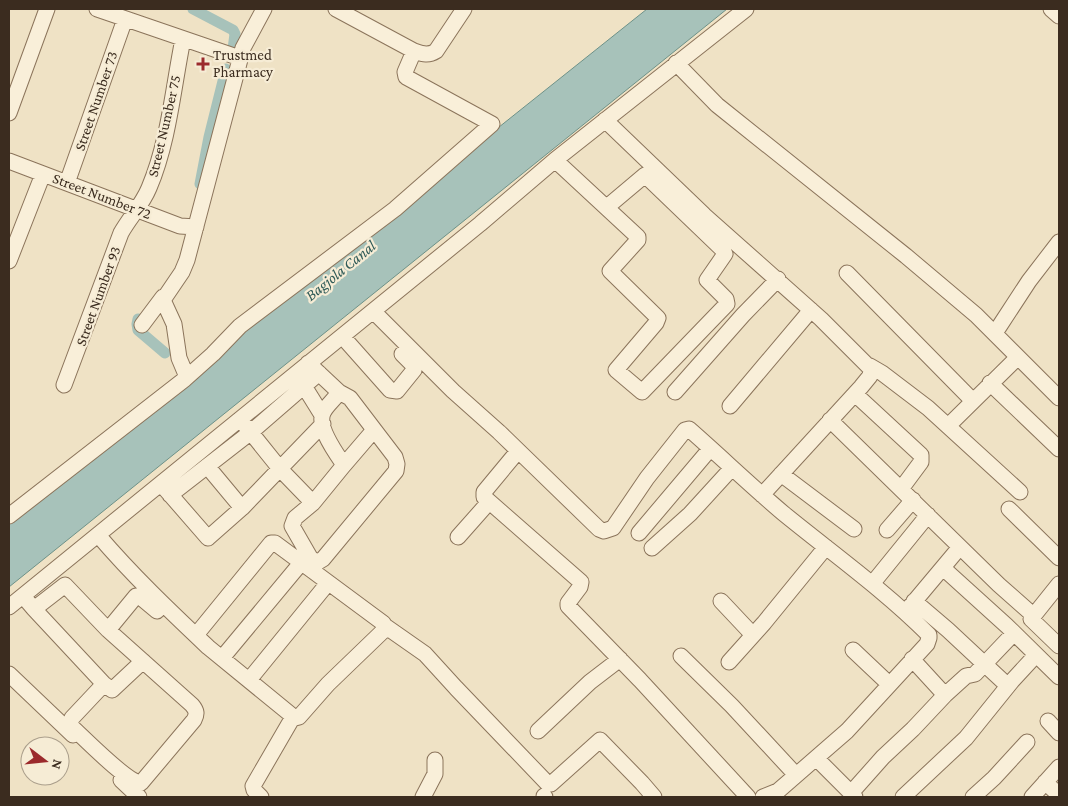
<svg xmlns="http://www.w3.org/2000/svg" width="1068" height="806" font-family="'Crimson Pro',serif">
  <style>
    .water { fill: #a7c2ba; stroke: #6d9188 }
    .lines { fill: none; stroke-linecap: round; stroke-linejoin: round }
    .canal { stroke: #a7c2ba; stroke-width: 11 }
    .minor-casing { stroke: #8b745b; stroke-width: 17 }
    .minor { stroke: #f9efd9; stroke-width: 15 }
    .poi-dot { fill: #9b2a2c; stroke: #f6ecd5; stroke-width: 2 }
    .labels { text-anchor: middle; stroke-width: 4.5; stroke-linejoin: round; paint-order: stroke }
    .poi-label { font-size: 15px; fill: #3b2c1f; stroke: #f6ecd5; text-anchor: start }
    .street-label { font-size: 15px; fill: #3b2c1f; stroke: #f6ecd5 }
    .water-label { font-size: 16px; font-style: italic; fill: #2e5a57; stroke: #f6ecd5 }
  </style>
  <rect width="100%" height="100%" fill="#efe2c5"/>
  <path class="water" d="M 647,9 L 727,9 L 9,587 L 9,518 Z"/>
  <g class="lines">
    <path class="canal" d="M 193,9 L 233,30 L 235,34 L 233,49
      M 200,184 L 209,137 L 226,69
      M 138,319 L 137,324 L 138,330 L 165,353"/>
    <defs>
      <path id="minor" d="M 97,9 L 240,58
        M 336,9 L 414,51 C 423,54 428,56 436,51 L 464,9
        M 1051,9 L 1059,16
        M 676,63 L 717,105 L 906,256 L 976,315 L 1059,398
        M 9,113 L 47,9
        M 605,120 L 704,215 L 821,319 L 871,369 L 870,376 L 861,387 L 762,495
        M 555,160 L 638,237 L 638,240 L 610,271 L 658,318 L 656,323 L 616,370 L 642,392 L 727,304 L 726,299 L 707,280 L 725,254 L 723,250 L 645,175 L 607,207
        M 9,161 L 180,226 L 196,227
        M 67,183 L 125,19
        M 9,261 L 43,174
        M 847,273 L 973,401
        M 373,311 L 453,391 L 499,432 L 599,529 L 604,531 L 613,528 L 647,478 L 685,430 L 689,429 C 721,457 751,486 783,513 C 832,553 884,590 929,635 L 929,638 L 927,644 L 847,731 L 778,791 L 763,797
        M 142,325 L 163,297
        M 995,333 L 1029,281 L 1059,242
        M 342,336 L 390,390 L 397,391 L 414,370 L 413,365 L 402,354
        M 870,366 L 882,373 L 928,408 L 1020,492
        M 187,377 L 179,358 L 174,324 L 163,300 L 182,272 L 187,260 L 243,48 L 264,9
        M 990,383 L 1059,449
        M 64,385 L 121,233 C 130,217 142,205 149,188 C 169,141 173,88 183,39
        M 304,386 L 322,415
        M 675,392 L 743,315 L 778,279
        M 855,394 L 921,455 L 921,462 L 901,489
        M 730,406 L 811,310
        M 240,419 L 281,470 L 313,503 L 344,465 C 336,453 315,425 324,411 C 328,404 335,399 339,392 L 308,363
        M 830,420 L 999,585 L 1033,615
        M 948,426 L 1018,357
        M 518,451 L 484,492 L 484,497 L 581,582 L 580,587 L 568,603 L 568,606 L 640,680 L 748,797
        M 344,465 L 374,430
        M 207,466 L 242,508
        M 781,474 L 854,529
        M 161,484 L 208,538 L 242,508 L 323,424
        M 170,495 L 251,432 L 319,373
        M 313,503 L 295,518 L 292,526 L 311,559 L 318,562 L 323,559 L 396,471 L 397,464 L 395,457 L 350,398 L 339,392
        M 1009,509 L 1059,558
        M 9,516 L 185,379 L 213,354 L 240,326 L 395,209 L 492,124 L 406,77 L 405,72 L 414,51
        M 887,530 L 913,500
        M 639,533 L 710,449
        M 98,535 C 132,575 170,611 208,647 L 295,718 L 299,717 L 328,684 L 382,632 L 385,626 L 383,623 L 275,543 L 271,543 L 196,635
        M 458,537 L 489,502
        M 652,548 L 690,514 L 732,468
        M 943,568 L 1007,626 L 1059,677
        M 872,584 L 928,515
        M 1059,584 L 1031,619 L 1059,646
        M 23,596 L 34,609 L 65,585 L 108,630 L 192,705 C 197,711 197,714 194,720 L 141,783 C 127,782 85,739 73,728 L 70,723 L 72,718 L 104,684 L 112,690 L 143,661
        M 721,601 L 753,635
        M 914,601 L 948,630 L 1008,686
        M 9,607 L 480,224 L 555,160 L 746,9
        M 34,609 L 104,684
        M 908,609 L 960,547
        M 385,626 L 425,654 L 456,688 L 548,784 L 551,784 L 600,740 L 642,783 L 654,797
        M 108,630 L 136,596 L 139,596 L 157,611
        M 853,650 L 889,684
        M 681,656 L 732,706 L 796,775
        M 222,658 L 301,563
        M 912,659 L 945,695
        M 729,662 L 764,623 L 826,547
        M 9,674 L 73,735
        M 249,680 L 328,583
        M 1048,721 L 1059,733
        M 538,731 L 590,682 L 620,659
        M 816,758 L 855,797
        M 121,780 L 139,797
        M 1045,782 L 1059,795
        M 851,793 L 883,757 L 913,729 L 945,695 L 966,676 L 975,674 L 1014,633
        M 544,796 L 545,797
        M 261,797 L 254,790 L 253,786 L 293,717
        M 423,797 L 435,774 L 435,760
        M 903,797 L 966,738 L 1012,681 L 1036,655
        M 973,797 L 994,778 L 1027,742
        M 1032,797 L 1059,767"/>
    </defs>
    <use href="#minor" class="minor-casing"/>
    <use href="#minor" class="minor"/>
  </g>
  <path class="poi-dot" d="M200.5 56.5h5v5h5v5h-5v5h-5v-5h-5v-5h5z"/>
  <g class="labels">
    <g class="poi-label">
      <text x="213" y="60">Trustmed<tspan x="213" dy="17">Pharmacy</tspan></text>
    </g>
    <g class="street-label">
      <text transform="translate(96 101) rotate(-71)" y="5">Street Number 73</text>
      <text transform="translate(164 126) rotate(-77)" y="5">Street Number 75</text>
      <text transform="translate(102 196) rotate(21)" y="5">Street Number 72</text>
      <text transform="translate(98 296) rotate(-70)" y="5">Street Number 93</text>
    </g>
    <g class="water-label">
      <text transform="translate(340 270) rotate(-39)" y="6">Bagjola Canal</text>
    </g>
  </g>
  <rect width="1068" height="806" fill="none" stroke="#3b2c1f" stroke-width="20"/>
  <g transform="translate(45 761) rotate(106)"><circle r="24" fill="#f6ecd5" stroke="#ab9f8c"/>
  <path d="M0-4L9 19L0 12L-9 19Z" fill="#9b2a2c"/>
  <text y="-8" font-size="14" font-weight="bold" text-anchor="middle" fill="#3b2c1f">N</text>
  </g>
</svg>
